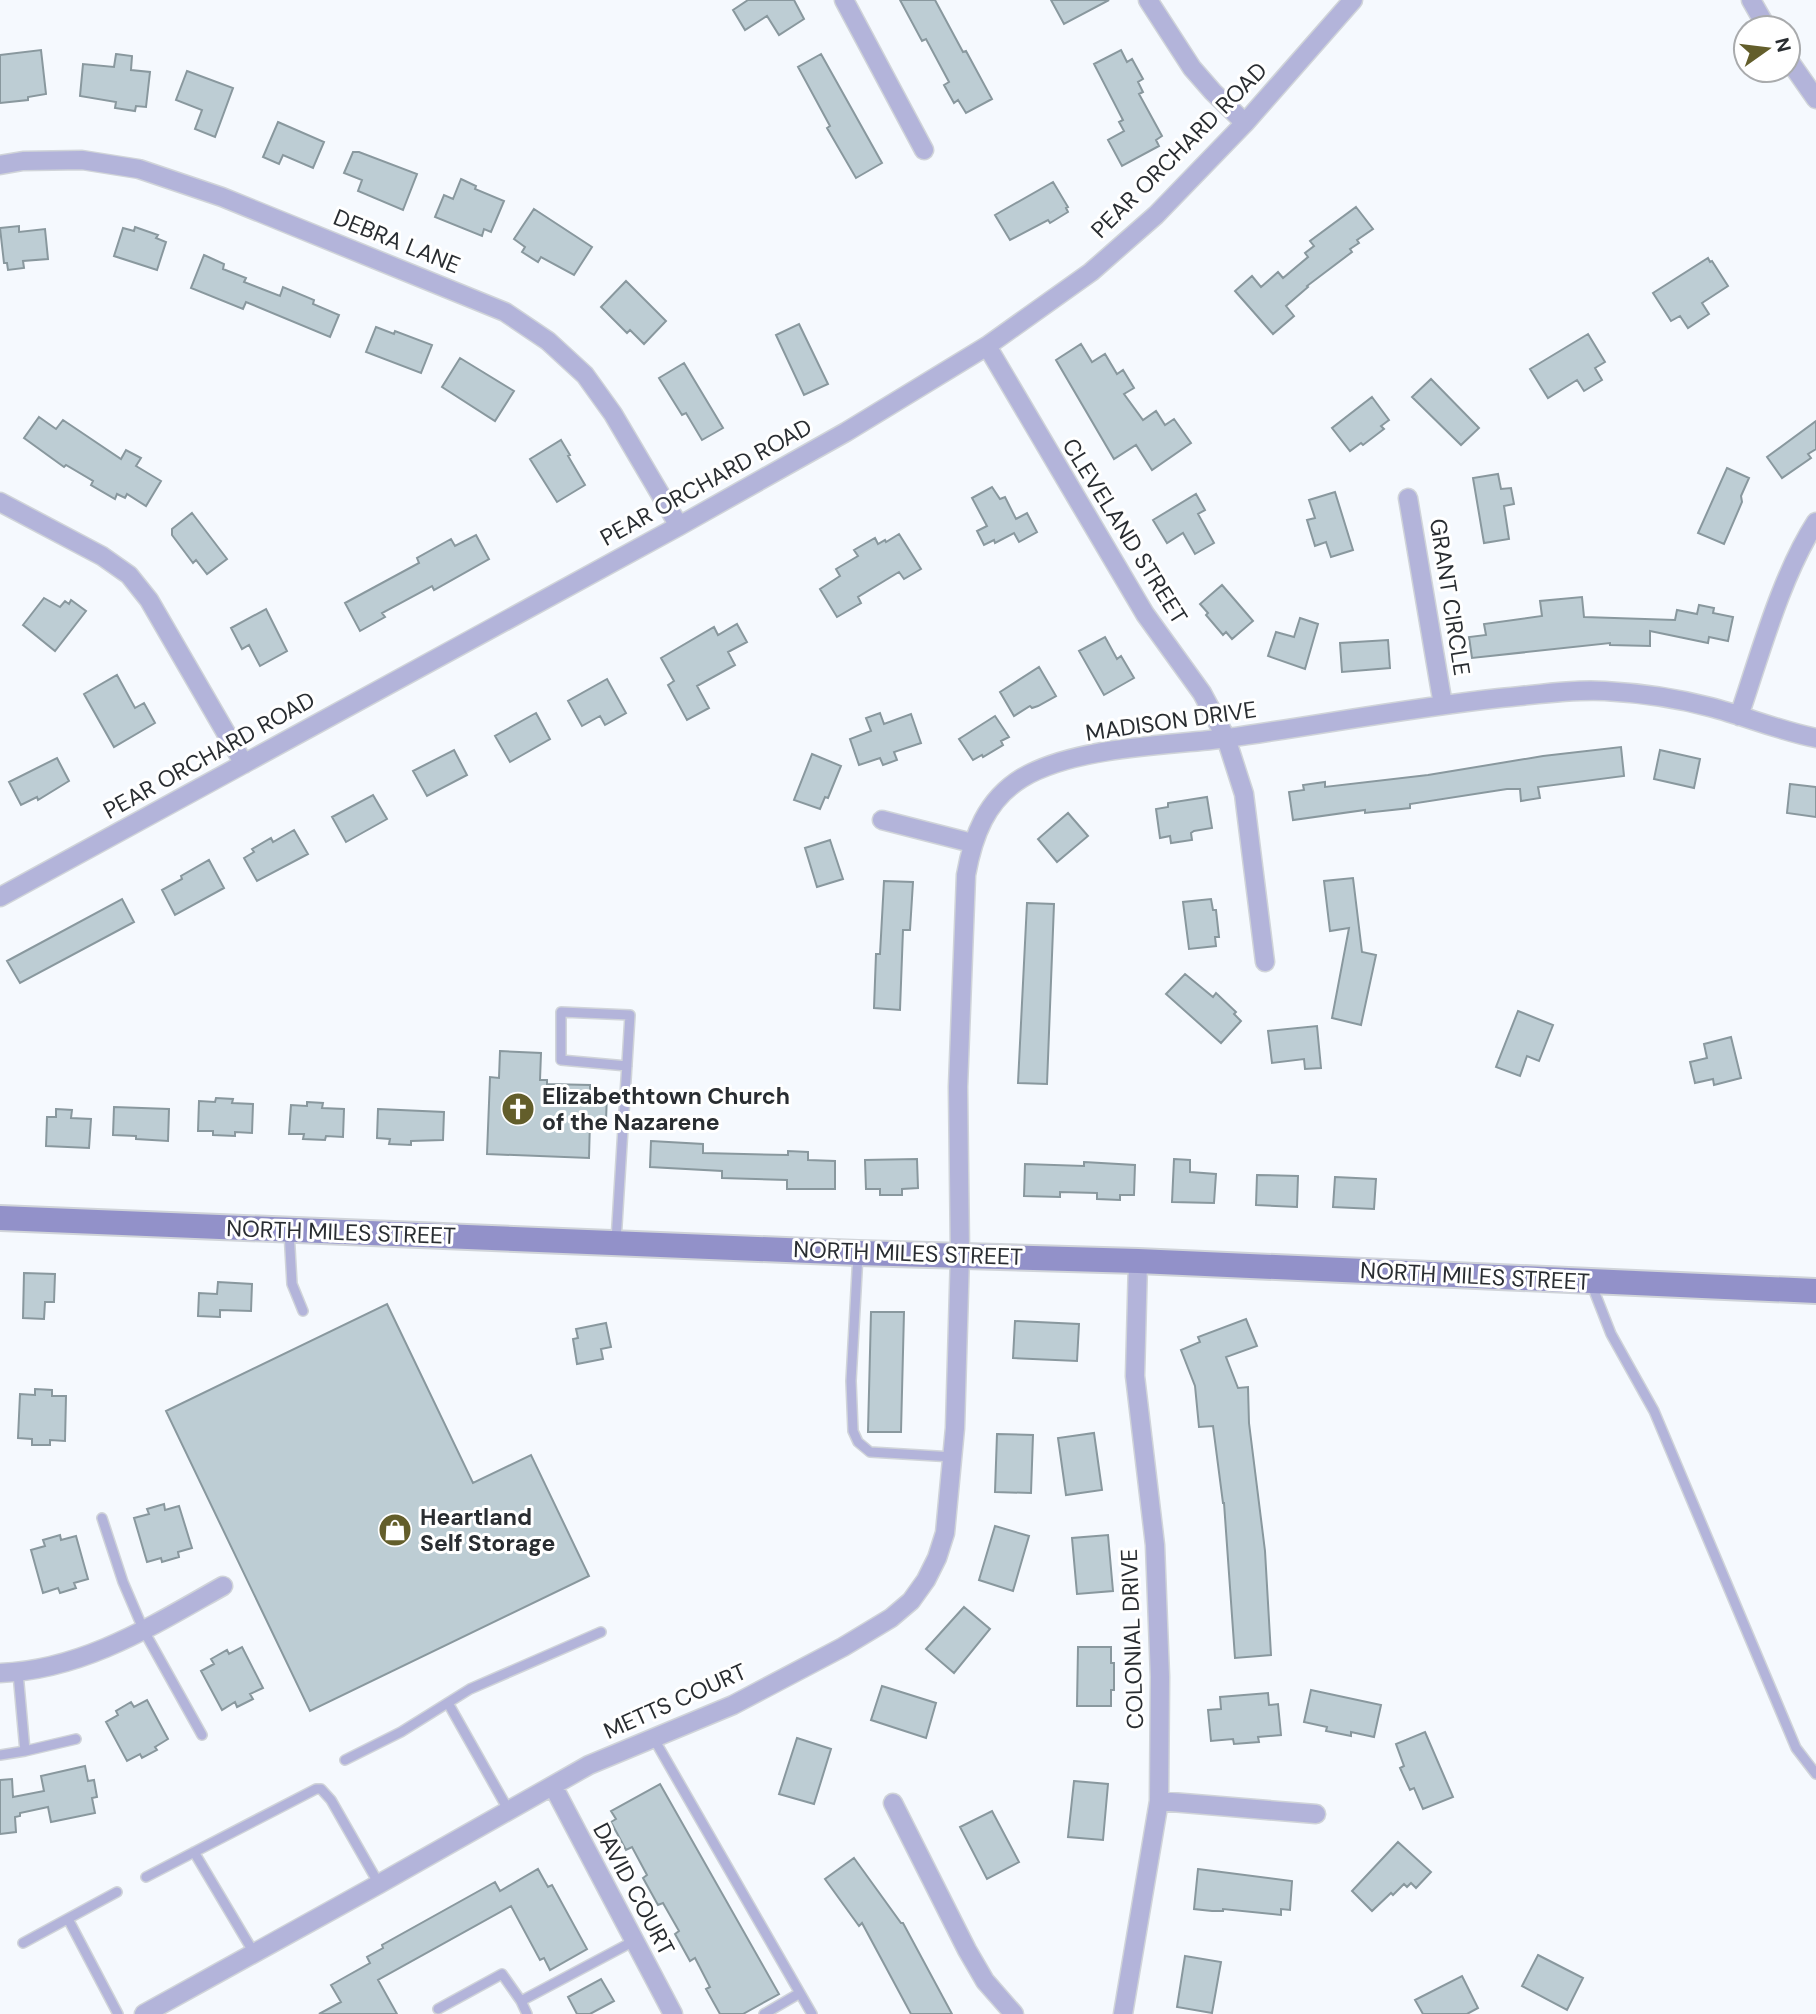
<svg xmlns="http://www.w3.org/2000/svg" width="1816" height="2014" font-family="'DM Sans',sans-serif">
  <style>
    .building { fill: #bdcdd4; stroke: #89989e; stroke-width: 2 }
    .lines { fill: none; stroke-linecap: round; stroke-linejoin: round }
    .lane-casing { stroke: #d0d4d9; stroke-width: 12 }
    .street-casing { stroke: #d0d4d9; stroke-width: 21 }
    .secondary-casing { stroke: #d0d4d9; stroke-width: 28 }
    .lane { stroke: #b3b4da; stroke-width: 9 }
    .street { stroke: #b3b4da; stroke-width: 18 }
    .secondary { stroke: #9291c9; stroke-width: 24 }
    .labels { text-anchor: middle; stroke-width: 6; stroke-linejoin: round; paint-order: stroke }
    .street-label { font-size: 23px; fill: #292d31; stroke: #fff }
    .poi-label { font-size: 23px; font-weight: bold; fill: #292d31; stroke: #fff; text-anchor: start }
  </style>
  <rect width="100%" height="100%" fill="#f5f9fe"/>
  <path class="building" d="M 748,0 L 794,0 L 804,19 L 779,35 L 767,16 L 745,30 L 733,10 Z
    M 900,0 L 935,0 L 963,52 L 966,51 L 992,99 L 966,113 L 958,100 L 954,103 L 944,85 L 949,82 L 926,39 L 922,41 Z
    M 1051,0 L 1109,0 L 1064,24 Z
    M 41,50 L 46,94 L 28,97 L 28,100 L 0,103 L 0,55 Z
    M 1121,50 L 1127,62 L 1132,59 L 1143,79 L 1138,82 L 1143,92 L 1139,94 L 1162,136 L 1156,140 L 1159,146 L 1122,166 L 1108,140 L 1124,131 L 1119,122 L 1123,120 L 1094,64 Z
    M 116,54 L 132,56 L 131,70 L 150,72 L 146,107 L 136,106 L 135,111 L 115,108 L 116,102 L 80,96 L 83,64 L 114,67 Z
    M 821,54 L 882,163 L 856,178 L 827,128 L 830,126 L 798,67 Z
    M 187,71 L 233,88 L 215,137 L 195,129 L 202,110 L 176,100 Z
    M 278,122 L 324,142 L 313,168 L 283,155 L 279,164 L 263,157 Z
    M 353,152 L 359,152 L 417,174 L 403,210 L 358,191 L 362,180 L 344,173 Z
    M 461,179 L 476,186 L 475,189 L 504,201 L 491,232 L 484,229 L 482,236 L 435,217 L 444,195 L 453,199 Z
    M 1053,182 L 1068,207 L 1066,208 L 1068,212 L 1050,223 L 1048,220 L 1010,240 L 995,215 Z
    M 1356,207 L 1373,229 L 1357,240 L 1359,243 L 1350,249 L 1352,252 L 1307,286 L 1308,287 L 1286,306 L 1294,316 L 1273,334 L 1235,291 L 1252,276 L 1261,287 L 1278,272 L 1283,278 L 1308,257 L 1305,253 L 1314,246 L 1310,241 Z
    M 534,209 L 592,247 L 574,275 L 541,257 L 538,262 L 522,252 L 525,247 L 514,239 Z
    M 19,226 L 19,232 L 45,229 L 48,259 L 23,261 L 24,268 L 8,270 L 7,263 L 4,263 L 0,228 Z
    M 135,227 L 158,235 L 156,238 L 166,242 L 157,270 L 114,256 L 123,228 L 134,231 Z
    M 204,255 L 224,264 L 223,269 L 246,278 L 244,282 L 280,296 L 283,287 L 314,300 L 313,304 L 339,315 L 330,337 L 246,302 L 243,309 L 191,288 Z
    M 1708,258 L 1710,262 L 1712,261 L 1728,286 L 1702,303 L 1709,314 L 1688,328 L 1680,316 L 1671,321 L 1653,293 Z
    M 626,281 L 666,321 L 644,344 L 630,330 L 627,333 L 601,307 Z
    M 799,324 L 828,384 L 804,395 L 776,335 Z
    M 376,327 L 394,334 L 395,331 L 432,345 L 421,373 L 366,352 Z
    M 1588,334 L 1605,362 L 1595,368 L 1602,380 L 1584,391 L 1577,380 L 1548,398 L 1530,369 Z
    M 1081,344 L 1092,362 L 1105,354 L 1117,374 L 1123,370 L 1134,388 L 1124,394 L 1143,420 L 1156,411 L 1165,425 L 1174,419 L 1191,443 L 1152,470 L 1136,445 L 1114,459 L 1056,360 Z
    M 460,358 L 514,391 L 495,421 L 442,387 Z
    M 684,363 L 723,428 L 702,440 L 686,413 L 682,415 L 659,378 Z
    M 1431,379 L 1479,428 L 1461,445 L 1412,397 Z
    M 1372,397 L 1389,420 L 1381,426 L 1384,429 L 1363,445 L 1361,443 L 1350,451 L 1332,428 Z
    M 39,417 L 56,429 L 63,420 L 121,459 L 126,450 L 141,458 L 136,466 L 161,481 L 146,506 L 127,494 L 125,498 L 117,494 L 115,499 L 91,485 L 93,481 L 66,465 L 64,467 L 24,438 Z
    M 1816,421 L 1816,449 L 1808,454 L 1811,458 L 1782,478 L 1767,457 Z
    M 561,440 L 570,455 L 568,456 L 585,485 L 557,502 L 530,459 Z
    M 1727,468 L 1749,478 L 1741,496 L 1742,502 L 1724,544 L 1698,533 Z
    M 1498,474 L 1501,489 L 1511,488 L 1514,504 L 1504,506 L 1509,539 L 1484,543 L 1473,478 Z
    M 992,487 L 1000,499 L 1005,497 L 1016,519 L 1027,513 L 1037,532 L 1019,542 L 1014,533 L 995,543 L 994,540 L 984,545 L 977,531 L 987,526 L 972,498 Z
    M 1335,492 L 1353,550 L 1331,557 L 1326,542 L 1315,546 L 1307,520 L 1315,518 L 1309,500 Z
    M 1196,494 L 1205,510 L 1198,514 L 1214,543 L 1195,554 L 1183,533 L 1167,543 L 1153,520 Z
    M 192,513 L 227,559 L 207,574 L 196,560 L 193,563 L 172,535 L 172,529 Z
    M 899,534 L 921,569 L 904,579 L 899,572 L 858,597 L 861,603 L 837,617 L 820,589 L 840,576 L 836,569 L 858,556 L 854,550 L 875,538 L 878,544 L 885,540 L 886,542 Z
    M 476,535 L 489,559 L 434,590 L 432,586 L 382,613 L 385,617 L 360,631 L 345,603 L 419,563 L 417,558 L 451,539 L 455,546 Z
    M 1222,585 L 1253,621 L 1232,639 L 1226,632 L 1223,635 L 1206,615 L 1208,613 L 1200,604 Z
    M 1582,597 L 1584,617 L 1675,620 L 1677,610 L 1697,614 L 1699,605 L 1714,608 L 1713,613 L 1733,617 L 1728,641 L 1709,637 L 1708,643 L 1650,631 L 1650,646 L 1610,645 L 1610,643 L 1472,658 L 1469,637 L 1486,635 L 1484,624 L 1542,616 L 1540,601 Z
    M 44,598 L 60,607 L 65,601 L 69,604 L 71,600 L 86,611 L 55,651 L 23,625 Z
    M 266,609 L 287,651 L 260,666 L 249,645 L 242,649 L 231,628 Z
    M 1300,618 L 1318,624 L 1305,669 L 1268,656 L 1276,632 L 1294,637 Z
    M 737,624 L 747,642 L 728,652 L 735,665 L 697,686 L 709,708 L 687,720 L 668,685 L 674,681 L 661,658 L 714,627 L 718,635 Z
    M 1105,637 L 1117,659 L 1121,656 L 1134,678 L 1104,695 L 1079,651 Z
    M 1388,640 L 1390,668 L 1342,672 L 1340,643 Z
    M 1039,667 L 1056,696 L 1038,706 L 1032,708 L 1030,706 L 1014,716 L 1000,692 Z
    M 117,675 L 135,708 L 144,703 L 155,723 L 114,747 L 84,694 Z
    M 607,679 L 626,713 L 605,725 L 600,716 L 582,726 L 568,701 Z
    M 536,713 L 550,739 L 510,762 L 495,736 Z
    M 880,713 L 884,724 L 911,714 L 921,743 L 894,752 L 897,760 L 883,765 L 880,758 L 859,765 L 850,739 L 871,731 L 866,718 Z
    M 995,716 L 1009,737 L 1001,741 L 1003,745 L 983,757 L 982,755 L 973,760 L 959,739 Z
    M 1621,747 L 1624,776 L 1538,787 L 1540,798 L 1521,801 L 1520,789 L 1507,789 L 1410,804 L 1410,808 L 1365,813 L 1365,810 L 1293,820 L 1289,792 L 1304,790 L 1303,785 L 1325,782 L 1325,787 L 1428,775 L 1543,756 Z
    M 454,750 L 467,775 L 427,796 L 413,771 Z
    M 1660,750 L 1700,759 L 1694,788 L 1654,779 Z
    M 812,754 L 841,766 L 828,798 L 825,797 L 820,809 L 794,800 Z
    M 57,758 L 69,781 L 38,800 L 37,797 L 21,805 L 9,782 Z
    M 1790,784 L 1816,787 L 1816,817 L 1787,813 Z
    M 373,795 L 387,819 L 346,842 L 332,817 Z
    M 1207,797 L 1212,828 L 1194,831 L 1191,833 L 1192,840 L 1171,843 L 1170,836 L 1160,838 L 1156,809 L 1168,807 L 1168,803 Z
    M 1068,813 L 1088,836 L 1057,862 L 1038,839 Z
    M 294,830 L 308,854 L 257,881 L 244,858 L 254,852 L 252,849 L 271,838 L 273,842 Z
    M 830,840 L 843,879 L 817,887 L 805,848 Z
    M 209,860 L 224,888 L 175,915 L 162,890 L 182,879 L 181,876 Z
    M 1353,878 L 1362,952 L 1376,955 L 1361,1025 L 1332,1018 L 1349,928 L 1330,931 L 1324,881 Z
    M 884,881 L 913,882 L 910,930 L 903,930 L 900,1010 L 874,1008 L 876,954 L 880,954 Z
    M 122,899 L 134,922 L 20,983 L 7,961 Z
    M 1211,899 L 1213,910 L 1216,910 L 1219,937 L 1215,937 L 1216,946 L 1189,949 L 1183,902 Z
    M 1027,903 L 1054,904 L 1047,1084 L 1018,1083 Z
    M 1185,974 L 1213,997 L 1216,993 L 1236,1012 L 1234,1014 L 1241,1021 L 1221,1043 L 1166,994 Z
    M 1518,1011 L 1553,1025 L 1539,1061 L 1527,1056 L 1520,1076 L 1496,1067 Z
    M 1317,1026 L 1321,1068 L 1305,1069 L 1304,1059 L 1272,1063 L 1268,1031 Z
    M 1731,1037 L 1741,1078 L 1714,1085 L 1713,1079 L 1695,1083 L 1690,1062 L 1707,1058 L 1704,1044 Z
    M 500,1051 L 541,1053 L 540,1080 L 547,1080 L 547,1084 L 590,1085 L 590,1094 L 607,1094 L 606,1121 L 590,1120 L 589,1158 L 487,1154 L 490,1077 L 499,1078 Z
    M 216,1098 L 233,1099 L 232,1103 L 253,1104 L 252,1133 L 235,1132 L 235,1136 L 213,1135 L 213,1131 L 198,1131 L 199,1101 L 215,1102 Z
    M 307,1102 L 323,1103 L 322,1108 L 344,1109 L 343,1137 L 326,1136 L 325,1140 L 303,1139 L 304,1134 L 289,1134 L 291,1105 L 307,1106 Z
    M 114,1107 L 169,1109 L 168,1141 L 136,1139 L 136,1136 L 113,1135 Z
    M 56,1109 L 72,1110 L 71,1118 L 91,1119 L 89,1148 L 46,1146 L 47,1117 L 56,1117 Z
    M 378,1109 L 444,1112 L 443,1140 L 411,1141 L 411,1145 L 389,1144 L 390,1139 L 377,1138 Z
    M 651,1141 L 703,1144 L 703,1153 L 788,1155 L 788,1151 L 808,1152 L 808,1160 L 835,1161 L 835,1189 L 787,1189 L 787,1180 L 722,1178 L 722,1171 L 650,1167 Z
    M 917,1159 L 918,1188 L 902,1189 L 902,1195 L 880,1195 L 880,1189 L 866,1189 L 865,1160 Z
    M 1174,1159 L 1190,1160 L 1190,1172 L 1216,1174 L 1214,1203 L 1172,1202 Z
    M 1084,1162 L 1135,1165 L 1134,1195 L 1120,1195 L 1120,1200 L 1097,1199 L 1097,1193 L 1060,1192 L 1060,1197 L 1024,1196 L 1025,1164 L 1084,1166 Z
    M 1257,1175 L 1298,1176 L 1297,1207 L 1256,1205 Z
    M 1335,1177 L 1376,1179 L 1374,1209 L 1333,1207 Z
    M 24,1273 L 55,1274 L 54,1302 L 45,1302 L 44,1319 L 23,1318 Z
    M 218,1282 L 252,1284 L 251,1311 L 220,1310 L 220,1317 L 198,1316 L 199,1293 L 217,1294 Z
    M 387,1304 L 473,1483 L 531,1455 L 589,1576 L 310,1711 L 166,1411 Z
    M 871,1312 L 904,1312 L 901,1432 L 868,1432 Z
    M 1246,1319 L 1257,1346 L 1226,1357 L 1238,1388 L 1248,1387 L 1249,1423 L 1265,1551 L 1271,1655 L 1235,1658 L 1224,1503 L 1223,1503 L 1213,1426 L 1199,1427 L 1195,1386 L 1181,1350 L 1200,1342 L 1198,1337 Z
    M 1015,1321 L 1079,1324 L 1077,1361 L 1013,1358 Z
    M 606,1323 L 611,1347 L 601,1349 L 603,1359 L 577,1364 L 573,1339 L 578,1338 L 576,1329 Z
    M 35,1389 L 52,1390 L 52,1396 L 66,1396 L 65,1441 L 50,1440 L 50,1445 L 32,1445 L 32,1439 L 18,1438 L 20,1394 L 35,1395 Z
    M 1094,1433 L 1102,1490 L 1066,1495 L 1058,1438 Z
    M 997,1434 L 1033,1435 L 1031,1493 L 995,1492 Z
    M 164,1504 L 165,1510 L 179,1506 L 192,1548 L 178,1552 L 179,1557 L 162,1562 L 161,1558 L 147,1562 L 134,1518 L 149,1514 L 147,1509 Z
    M 995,1526 L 1029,1536 L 1013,1591 L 979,1580 Z
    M 60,1535 L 61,1540 L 76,1536 L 88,1579 L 74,1583 L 76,1588 L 60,1593 L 58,1588 L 43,1593 L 31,1550 L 45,1546 L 43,1540 Z
    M 1108,1535 L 1113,1591 L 1077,1594 L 1072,1538 Z
    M 964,1607 L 990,1629 L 954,1673 L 926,1649 Z
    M 242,1647 L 263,1688 L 250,1694 L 253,1699 L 237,1707 L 235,1702 L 222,1710 L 201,1671 L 214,1664 L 211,1659 L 227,1650 L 229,1654 Z
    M 1078,1647 L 1111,1647 L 1111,1663 L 1114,1663 L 1114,1690 L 1111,1690 L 1111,1706 L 1077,1706 Z
    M 882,1686 L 936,1703 L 926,1738 L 871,1720 Z
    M 1311,1690 L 1381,1705 L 1374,1737 L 1351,1732 L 1351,1736 L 1326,1731 L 1327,1727 L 1304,1722 Z
    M 1268,1693 L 1269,1705 L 1278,1704 L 1281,1735 L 1258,1737 L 1259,1742 L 1234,1744 L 1233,1739 L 1211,1741 L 1208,1710 L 1221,1709 L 1220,1697 Z
    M 147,1700 L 168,1739 L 155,1747 L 157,1750 L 142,1758 L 140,1754 L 127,1761 L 106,1722 L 118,1715 L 116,1711 L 131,1702 L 134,1707 Z
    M 1425,1732 L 1453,1797 L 1423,1809 L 1414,1788 L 1410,1790 L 1400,1768 L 1404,1766 L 1396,1744 Z
    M 797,1738 L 831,1749 L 814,1804 L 779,1794 Z
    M 85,1766 L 88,1781 L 94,1780 L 97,1797 L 92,1798 L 95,1813 L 51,1822 L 48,1807 L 20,1813 L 20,1816 L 15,1817 L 16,1832 L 0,1834 L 0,1780 L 12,1779 L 13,1797 L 44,1791 L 41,1776 Z
    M 1074,1781 L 1108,1784 L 1103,1840 L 1068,1837 Z
    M 660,1784 L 779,1994 L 743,2014 L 720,2014 L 706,1989 L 710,1987 L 695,1958 L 690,1961 L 675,1934 L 679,1931 L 663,1903 L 658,1905 L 643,1878 L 647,1875 L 632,1847 L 626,1850 L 611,1822 L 616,1819 L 611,1811 Z
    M 992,1811 L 1019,1862 L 987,1879 L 960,1827 Z
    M 1398,1842 L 1431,1872 L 1416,1888 L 1411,1883 L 1407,1887 L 1404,1884 L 1393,1895 L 1391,1893 L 1372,1911 L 1352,1891 Z
    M 854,1858 L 901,1923 L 903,1923 L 952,2014 L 911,2014 L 862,1923 L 859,1926 L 825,1879 Z
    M 538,1869 L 548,1887 L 552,1885 L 587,1949 L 550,1970 L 544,1958 L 540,1960 L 511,1906 L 378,1980 L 397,2014 L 319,2014 L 341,2002 L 331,1985 L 370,1963 L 367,1957 L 383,1948 L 382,1945 L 495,1882 L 500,1891 Z
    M 1198,1869 L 1292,1881 L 1290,1910 L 1281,1909 L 1281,1915 L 1223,1909 L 1223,1911 L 1212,1911 L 1194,1909 Z
    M 1538,1955 L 1583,1978 L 1567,2010 L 1522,1986 Z
    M 1185,1956 L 1221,1962 L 1212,2013 L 1177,2007 Z
    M 1462,1976 L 1478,2008 L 1467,2014 L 1423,2014 L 1415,2000 Z
    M 601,1979 L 614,2001 L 590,2014 L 577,2014 L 568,1997 Z"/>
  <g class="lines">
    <defs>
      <path id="lane" d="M 289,1231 L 292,1284 L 303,1311
        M 616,1241 L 630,1015 L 561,1012 L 561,1060 L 627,1066
        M 858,1254 L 851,1381 L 853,1431 L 858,1442 L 870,1452 L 953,1457
        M 1591,1283 L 1611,1334 L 1654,1411 L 1796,1748 L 1816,1774
        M 102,1518 L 123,1582 L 144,1631 L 202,1735
        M 18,1673 L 25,1751 L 76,1739
        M 448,1703 L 509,1811
        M 654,1739 L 812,2014
        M 0,1755 L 25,1751
        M 345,1760 L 401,1732 L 470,1689 L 601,1632
        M 194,1852 L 254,1953
        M 146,1877 L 316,1789 L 321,1789 L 331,1800 L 379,1884
        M 68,1919 L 118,2014
        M 23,1943 L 117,1892
        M 521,2001 L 527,2014
        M 438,2009 L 502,1974 L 521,2001 L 634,1941
        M 764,2014 L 800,1993"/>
      <path id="street" d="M 844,0 L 924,150
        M 1148,0 L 1192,68 L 1213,92 L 1245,123
        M 1751,0 L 1767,28
        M 1788,59 L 1816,99
        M 0,165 L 23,161 L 82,160 L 139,169 L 222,197 L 505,312 L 548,341 L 585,375 L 613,414 L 679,526
        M 987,346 L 1145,614 L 1202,693 L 1226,738 L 1244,794 L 1265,962
        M 1408,498 L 1443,705
        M 0,502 L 102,556 L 129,575 L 149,600 L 244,764
        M 1739,716 C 1760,655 1781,576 1816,522
        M 882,820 L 972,843
        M 0,897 L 679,526 L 846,432 L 987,346 L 1091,272 L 1156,215 L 1245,123 L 1353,0
        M 0,1673 C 83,1670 152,1626 223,1586
        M 553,1786 L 673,2014
        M 1159,1801 L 1316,1814
        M 893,1803 L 967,1950 L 985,1981 L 1014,2014
        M 144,2014 L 379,1884 L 589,1765 L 733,1705 L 843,1647 L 891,1618 L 911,1601 L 926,1580 L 937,1558 L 945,1533 L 955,1428 L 960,1254 L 958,1087 L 966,875 C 973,836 986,800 1022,778 C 1076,746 1167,746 1228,738 C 1319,725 1409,708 1500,698 C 1535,695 1570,689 1605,691 C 1640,693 1676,698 1710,707 C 1745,716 1780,731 1816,738
        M 1123,2014 L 1159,1801 L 1160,1677 L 1155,1545 L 1135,1376 L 1138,1261"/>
      <path id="secondary" d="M 0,1218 L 858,1253 L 1138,1261 L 1816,1291"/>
    </defs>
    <use href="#lane" class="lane-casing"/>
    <use href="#street" class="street-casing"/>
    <use href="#secondary" class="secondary-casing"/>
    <use href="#lane" class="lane"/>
    <use href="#street" class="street"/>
    <use href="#secondary" class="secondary"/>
  </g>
  <defs>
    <symbol id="church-disc" viewBox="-11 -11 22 22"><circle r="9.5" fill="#635e2b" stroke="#fff"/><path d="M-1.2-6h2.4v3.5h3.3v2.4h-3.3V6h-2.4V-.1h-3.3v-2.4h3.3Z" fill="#fff"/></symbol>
    <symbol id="shop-disc" viewBox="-11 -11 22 22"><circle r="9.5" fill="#635e2b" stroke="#fff"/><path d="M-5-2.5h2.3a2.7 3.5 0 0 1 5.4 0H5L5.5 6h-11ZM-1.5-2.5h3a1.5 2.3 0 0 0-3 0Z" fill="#fff"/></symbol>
  </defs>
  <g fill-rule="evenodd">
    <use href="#church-disc" x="499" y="1090" width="38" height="38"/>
    <use href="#shop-disc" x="376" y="1511" width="38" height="38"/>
  </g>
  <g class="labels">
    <g class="street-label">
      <text transform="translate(1179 150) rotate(-45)" y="8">PEAR ORCHARD ROAD</text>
      <text transform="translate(397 241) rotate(22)" y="8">DEBRA LANE</text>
      <text transform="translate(706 482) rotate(-29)" y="8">PEAR ORCHARD ROAD</text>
      <text transform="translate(1125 531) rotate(58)" y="8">CLEVELAND STREET</text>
      <text transform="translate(1450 597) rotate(81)" y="8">GRANT CIRCLE</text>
      <text transform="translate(1171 721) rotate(-8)" y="8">MADISON DRIVE</text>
      <text transform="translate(209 755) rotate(-29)" y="8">PEAR ORCHARD ROAD</text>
      <text transform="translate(341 1232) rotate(2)" y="8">NORTH MILES STREET</text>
      <text transform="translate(908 1253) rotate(2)" y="8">NORTH MILES STREET</text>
      <text transform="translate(1475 1276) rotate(3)" y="8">NORTH MILES STREET</text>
      <text transform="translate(1132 1639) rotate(-92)" y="8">COLONIAL DRIVE</text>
      <text transform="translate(675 1701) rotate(-24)" y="8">METTS COURT</text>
      <text transform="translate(634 1889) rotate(62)" y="8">DAVID COURT</text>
    </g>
    <g class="poi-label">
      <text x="542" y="1104">Elizabethtown Church<tspan x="542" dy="26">of the Nazarene</tspan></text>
      <text x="420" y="1525">Heartland<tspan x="420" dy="26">Self Storage</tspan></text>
    </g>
  </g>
  <g transform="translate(1767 49) rotate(76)"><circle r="33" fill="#ffffff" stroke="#a9abad" stroke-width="2"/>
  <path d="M0-5L12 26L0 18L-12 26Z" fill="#635e2b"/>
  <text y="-10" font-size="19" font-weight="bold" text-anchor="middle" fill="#292d31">N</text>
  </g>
</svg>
